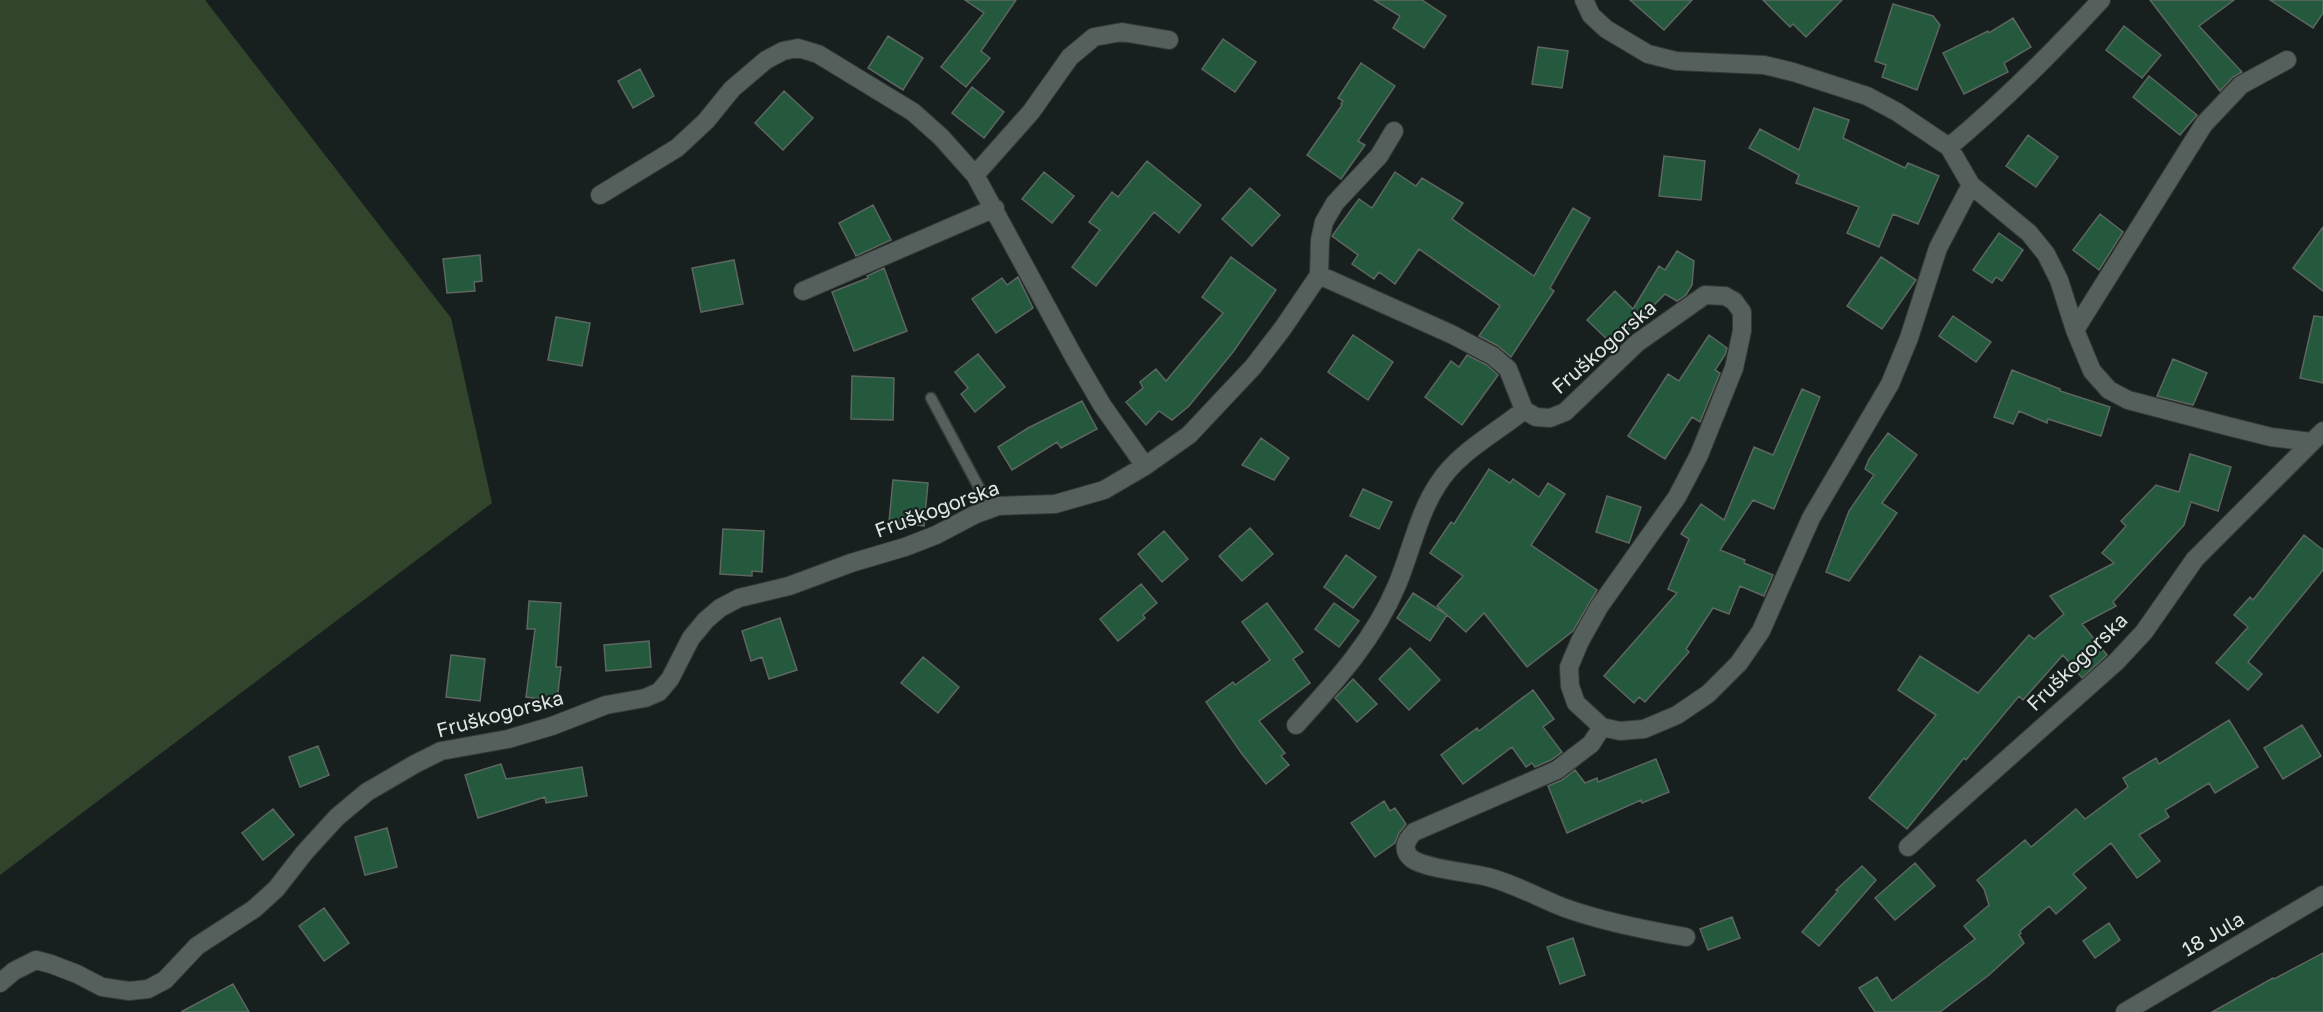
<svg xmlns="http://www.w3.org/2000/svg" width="2323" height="1012" font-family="'Golos Text',sans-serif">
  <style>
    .green { fill: #32452c }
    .building { fill: #24593d; stroke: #5d6660; stroke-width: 1.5 }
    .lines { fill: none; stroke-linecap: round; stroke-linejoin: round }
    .lane-casing { stroke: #343a38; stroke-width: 13 }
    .street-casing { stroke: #343a38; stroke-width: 20 }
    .lane { stroke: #555f5c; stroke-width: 10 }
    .street { stroke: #555f5c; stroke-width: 18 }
    .labels { text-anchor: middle; stroke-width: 4.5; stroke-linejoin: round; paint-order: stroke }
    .street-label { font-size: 20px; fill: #e0e6e4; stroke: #17201e }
  </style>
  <rect width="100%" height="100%" fill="#17201e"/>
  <path class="green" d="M 0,0 L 205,0 L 451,318 L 492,503 L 0,875 Z"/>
  <path class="building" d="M 965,0 L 1016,0 L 981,51 L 990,58 L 966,87 L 941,67 L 984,13 Z
    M 1374,0 L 1422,0 L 1446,16 L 1424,48 L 1393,28 L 1400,16 Z
    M 1630,0 L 1692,0 L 1664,30 Z
    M 1763,0 L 1842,0 L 1806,37 L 1793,24 L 1790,27 Z
    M 2150,0 L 2234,0 L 2199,26 L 2242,72 L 2233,77 L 2220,91 Z
    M 2270,0 L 2323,0 L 2323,13 L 2313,28 Z
    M 1893,4 L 1933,16 L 1940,25 L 1917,90 L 1882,77 L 1886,65 L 1875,61 Z
    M 2013,18 L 2031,47 L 2004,63 L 2008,72 L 1964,94 L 1943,53 L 1988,31 L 1989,33 Z
    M 2124,26 L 2161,55 L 2142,78 L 2106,50 Z
    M 888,36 L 923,58 L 903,90 L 868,68 Z
    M 1223,39 L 1256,62 L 1235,92 L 1202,69 Z
    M 1538,47 L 1568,51 L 1562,88 L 1532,84 Z
    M 1361,63 L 1395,86 L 1358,141 L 1365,145 L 1341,179 L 1307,155 L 1342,105 L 1341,104 L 1343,101 L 1338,98 Z
    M 640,69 L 654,96 L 633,108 L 618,81 Z
    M 2149,76 L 2197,115 L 2180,135 L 2133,97 Z
    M 972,87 L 1004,112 L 984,138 L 952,113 Z
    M 784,91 L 813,118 L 783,150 L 755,123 Z
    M 1814,108 L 1849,120 L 1843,138 L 1905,168 L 1908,163 L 1939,176 L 1918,224 L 1893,214 L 1879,247 L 1847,233 L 1859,207 L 1796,183 L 1799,175 L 1749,148 L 1760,129 L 1799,150 Z
    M 2028,135 L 2058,157 L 2036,187 L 2006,166 Z
    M 1664,156 L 1705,161 L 1701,200 L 1659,196 Z
    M 1147,161 L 1201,205 L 1179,233 L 1154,212 L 1096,286 L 1072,267 L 1100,230 L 1089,222 L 1112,192 L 1118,197 Z
    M 1044,172 L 1074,196 L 1052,223 L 1022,199 Z
    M 1395,172 L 1416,186 L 1422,178 L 1463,203 L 1452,219 L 1534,276 L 1573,208 L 1590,218 L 1550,288 L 1554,291 L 1511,357 L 1498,346 L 1479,336 L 1500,306 L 1419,249 L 1395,284 L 1379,272 L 1374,279 L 1352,264 L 1358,255 L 1332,236 L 1359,199 L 1372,208 Z
    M 1250,188 L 1280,215 L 1252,246 L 1222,219 Z
    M 873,205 L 891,240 L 856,256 L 839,223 Z
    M 2100,214 L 2123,232 L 2099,270 L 2073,250 Z
    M 2323,227 L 2323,291 L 2293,268 Z
    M 1999,233 L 2023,250 L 2002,281 L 1996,277 L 1992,283 L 1973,270 Z
    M 1677,251 L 1694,261 L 1692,285 L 1686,295 L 1677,301 L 1665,294 L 1614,346 L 1587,320 L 1615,291 L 1633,309 L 1659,266 L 1665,270 Z
    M 480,255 L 482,281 L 474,282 L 475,291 L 447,293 L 443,259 Z
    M 1231,257 L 1276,290 L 1233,352 L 1189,406 L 1172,420 L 1159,411 L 1146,425 L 1126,402 L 1143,388 L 1140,382 L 1156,369 L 1166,381 L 1223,313 L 1202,297 Z
    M 1881,257 L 1916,280 L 1882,329 L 1847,306 Z
    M 734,260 L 743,304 L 701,312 L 692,268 Z
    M 884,268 L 907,331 L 854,351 L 832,292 L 868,278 L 867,276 Z
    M 1018,277 L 1033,308 L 996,333 L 972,299 L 1002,278 L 1007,285 Z
    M 1953,316 L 1991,342 L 1976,362 L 1939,336 Z
    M 2314,316 L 2323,317 L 2323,383 L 2300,378 Z
    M 556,317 L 590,323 L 582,366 L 548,360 Z
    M 1353,335 L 1393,362 L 1368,400 L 1328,372 Z
    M 1709,335 L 1727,348 L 1725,355 L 1715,370 L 1720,373 L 1700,422 L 1692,417 L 1665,459 L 1628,436 L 1668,374 L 1679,381 Z
    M 978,354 L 1005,387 L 975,412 L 961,394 L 968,388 L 955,372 Z
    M 1467,355 L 1487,365 L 1498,375 L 1462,425 L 1425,397 L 1451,361 L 1459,367 Z
    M 2173,359 L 2207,373 L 2193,405 L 2157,396 Z
    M 2012,370 L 2060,389 L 2060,391 L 2110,407 L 2101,436 L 2048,419 L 2047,423 L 2019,411 L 2013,424 L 1994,417 Z
    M 852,376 L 894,378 L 893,420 L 851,419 Z
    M 1802,389 L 1820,397 L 1774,509 L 1753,500 L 1720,550 L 1745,560 L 1744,563 L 1773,575 L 1764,596 L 1740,586 L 1729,614 L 1713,608 L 1686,649 L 1689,652 L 1645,702 L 1639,697 L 1634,703 L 1604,676 L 1677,593 L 1668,589 L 1689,539 L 1681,534 L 1701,504 L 1724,520 L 1754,447 L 1773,455 Z
    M 1082,401 L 1097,429 L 1061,448 L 1057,442 L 1012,470 L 998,447 L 1028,428 Z
    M 1888,433 L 1917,455 L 1882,503 L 1897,513 L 1849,581 L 1826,572 L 1849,511 L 1874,475 L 1865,469 L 1869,459 Z
    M 1261,438 L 1289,458 L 1274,480 L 1242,465 Z
    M 2190,454 L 2231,467 L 2218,511 L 2191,502 L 2184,525 L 2113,602 L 2116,606 L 2082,624 L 2107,655 L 2082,678 L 2063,655 L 2023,700 L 2019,696 L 1966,760 L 1964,758 L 1907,829 L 1869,798 L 1936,715 L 1898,690 L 1920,656 L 1978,693 L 2029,635 L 2034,639 L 2064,614 L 2050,596 L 2114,563 L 2102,553 L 2126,526 L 2121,521 L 2156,485 L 2179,492 Z
    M 1489,469 L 1510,483 L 1513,479 L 1539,497 L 1548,483 L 1565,494 L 1531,545 L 1597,590 L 1573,631 L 1527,667 L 1484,613 L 1466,632 L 1437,606 L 1463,576 L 1430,553 L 1451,522 L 1454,524 Z
    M 893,480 L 928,483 L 924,526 L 889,522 Z
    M 1363,489 L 1392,502 L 1379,529 L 1350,516 Z
    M 1607,496 L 1641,507 L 1629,543 L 1596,532 Z
    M 1250,528 L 1273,554 L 1242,581 L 1219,556 Z
    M 723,529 L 764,531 L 762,572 L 752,571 L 752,576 L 720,574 Z
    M 1164,531 L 1188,559 L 1162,582 L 1138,554 Z
    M 2304,535 L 2323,550 L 2323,570 L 2248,662 L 2262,674 L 2248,690 L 2216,663 L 2248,627 L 2234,615 L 2250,597 L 2253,600 Z
    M 1346,555 L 1376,577 L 1353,608 L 1324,587 Z
    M 1141,584 L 1157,603 L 1143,615 L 1145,618 L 1118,641 L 1100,619 Z
    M 1413,593 L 1447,615 L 1430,641 L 1397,618 Z
    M 529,601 L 561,603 L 556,667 L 561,667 L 557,701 L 526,697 L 535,629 L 527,629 Z
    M 1267,603 L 1303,652 L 1293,659 L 1310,683 L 1259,721 L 1285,753 L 1281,756 L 1289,765 L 1266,784 L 1242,754 L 1206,702 L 1233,682 L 1235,685 L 1270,660 L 1242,622 Z
    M 1334,603 L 1359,621 L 1339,647 L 1315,629 Z
    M 780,618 L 797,670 L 769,679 L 762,657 L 751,661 L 742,631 Z
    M 649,641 L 651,667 L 606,671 L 604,645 Z
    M 1410,648 L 1440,680 L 1409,710 L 1379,679 Z
    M 451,655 L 485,659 L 480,701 L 446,697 Z
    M 923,657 L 959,687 L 938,713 L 901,683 Z
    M 1353,679 L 1377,704 L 1357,722 L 1335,698 Z
    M 1533,690 L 1554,719 L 1543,727 L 1562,752 L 1551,760 L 1535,767 L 1532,763 L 1526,767 L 1512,747 L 1463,784 L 1441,755 L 1477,728 L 1479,731 Z
    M 2229,720 L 2258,767 L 2215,793 L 2209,783 L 2165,810 L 2169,817 L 2139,835 L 2160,861 L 2137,878 L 2111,843 L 2073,874 L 2086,888 L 2056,914 L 2049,906 L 2020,931 L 2021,933 L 2019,935 L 2024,943 L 1989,975 L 1940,1012 L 1875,1012 L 1859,988 L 1877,977 L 1892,1001 L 1975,939 L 1964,926 L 1989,905 L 1984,889 L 1977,880 L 2025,840 L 2031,847 L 2076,809 L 2085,819 L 2128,787 L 2123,778 L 2156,758 L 2159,764 Z
    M 2302,725 L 2321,756 L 2283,779 L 2264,748 Z
    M 318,746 L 329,775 L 300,787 L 289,757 Z
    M 1656,759 L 1669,792 L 1642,803 L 1641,800 L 1567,833 L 1548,786 L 1562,780 L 1575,770 L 1585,783 L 1597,778 L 1598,782 Z
    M 501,764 L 506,779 L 582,767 L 587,796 L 546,803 L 545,797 L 478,818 L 465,775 Z
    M 1384,801 L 1390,811 L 1395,808 L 1406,824 L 1399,833 L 1395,843 L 1375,857 L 1351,823 Z
    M 273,809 L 294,835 L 263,860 L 242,833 Z
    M 387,828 L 397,867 L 365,875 L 355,837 Z
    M 1915,863 L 1935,886 L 1895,920 L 1875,898 Z
    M 1862,866 L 1876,880 L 1819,946 L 1802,932 L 1838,891 L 1836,890 Z
    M 324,908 L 349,943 L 324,961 L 299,926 Z
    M 1732,917 L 1740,938 L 1708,950 L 1700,929 Z
    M 2109,923 L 2120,940 L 2095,958 L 2083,941 Z
    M 1573,938 L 1585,975 L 1560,984 L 1547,947 Z
    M 2323,953 L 2323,1012 L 2212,1012 L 2273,978 L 2274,979 Z
    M 233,984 L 249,1012 L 181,1012 Z"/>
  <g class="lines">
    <defs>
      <path id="lane" d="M 931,398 L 990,508"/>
      <path id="street" d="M 1584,0 L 1591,15 L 1606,29 L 1648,54 L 1676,61 L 1764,65 L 1793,72 L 1867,96 L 1897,112 L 1949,147 L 1971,185 L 2029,233 L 2046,254 L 2059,280 L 2075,330 L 2092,371 L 2109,390 L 2128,400 L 2227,426 L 2271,437 L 2311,442
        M 1949,147 C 2004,101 2053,52 2101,0
        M 975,175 L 1031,112 L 1070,57 L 1094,37 L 1122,32 L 1169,40
        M 600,195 L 677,148 L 706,121 L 732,89 L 766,60 L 783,51 L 798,48 L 818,54 L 913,112 L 941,137 L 975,175 L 1074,357 L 1102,405 L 1145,466
        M 1319,275 L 1320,240 L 1324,222 L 1335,203 L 1379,156 L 1394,131
        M 803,291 L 995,208
        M 2075,330 L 2204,124 L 2241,85 L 2287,60
        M 1296,725 C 1335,682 1374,640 1397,585 C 1411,552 1418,514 1438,484 C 1458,452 1496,433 1524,410
        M 1602,727 L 1591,744 L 1557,770 L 1414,832 C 1406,840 1401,850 1412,859 C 1426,869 1469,872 1488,877 C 1515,884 1539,898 1565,908 C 1604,922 1645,930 1686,937
        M 1908,847 L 2116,662 L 2144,632 L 2195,559 L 2323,431
        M 0,983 L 14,971 L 36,960 L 51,964 L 77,974 L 102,987 L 129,991 L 148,989 L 165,980 L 197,946 L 254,909 L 276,889 L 305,852 L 337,817 L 367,792 L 415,764 L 441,751 L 508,739 L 552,726 L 606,705 L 645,698 L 659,692 L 670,679 L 691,638 L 706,620 L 720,608 L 739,598 L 789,586 L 851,563 L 905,547 L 936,535 L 976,514 L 998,506 L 1055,504 L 1104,490 L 1145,466 L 1189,435 L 1253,367 L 1283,328 L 1319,275 L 1451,334 L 1493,356 L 1508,369 L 1524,410 L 1536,417 L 1550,418 L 1565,412 L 1637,343 L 1705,295 L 1725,296 L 1734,301 L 1742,312 L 1742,331 L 1734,368 L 1699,455 L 1677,497 L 1599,607 L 1580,641 L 1569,667 L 1570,686 L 1576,703 L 1602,727 L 1620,731 L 1644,729 L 1677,715 L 1708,694 L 1739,663 L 1761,631 L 1811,518 L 1890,384 L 1909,338 L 1938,248 L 1971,185
        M 2125,1012 L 2323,895"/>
    </defs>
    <use href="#lane" class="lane-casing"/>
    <use href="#street" class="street-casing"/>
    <use href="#lane" class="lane"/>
    <use href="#street" class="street"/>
  </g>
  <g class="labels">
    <g class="street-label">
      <text transform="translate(1604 347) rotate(-41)" y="7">Fruškogorska</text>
      <text transform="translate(937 509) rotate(-20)" y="7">Fruškogorska</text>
      <text transform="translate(2077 662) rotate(-44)" y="7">Fruškogorska</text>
      <text transform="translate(500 714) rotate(-15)" y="7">Fruškogorska</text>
      <text transform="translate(2213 934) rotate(-30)" y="7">18 Jula</text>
    </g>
  </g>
</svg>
